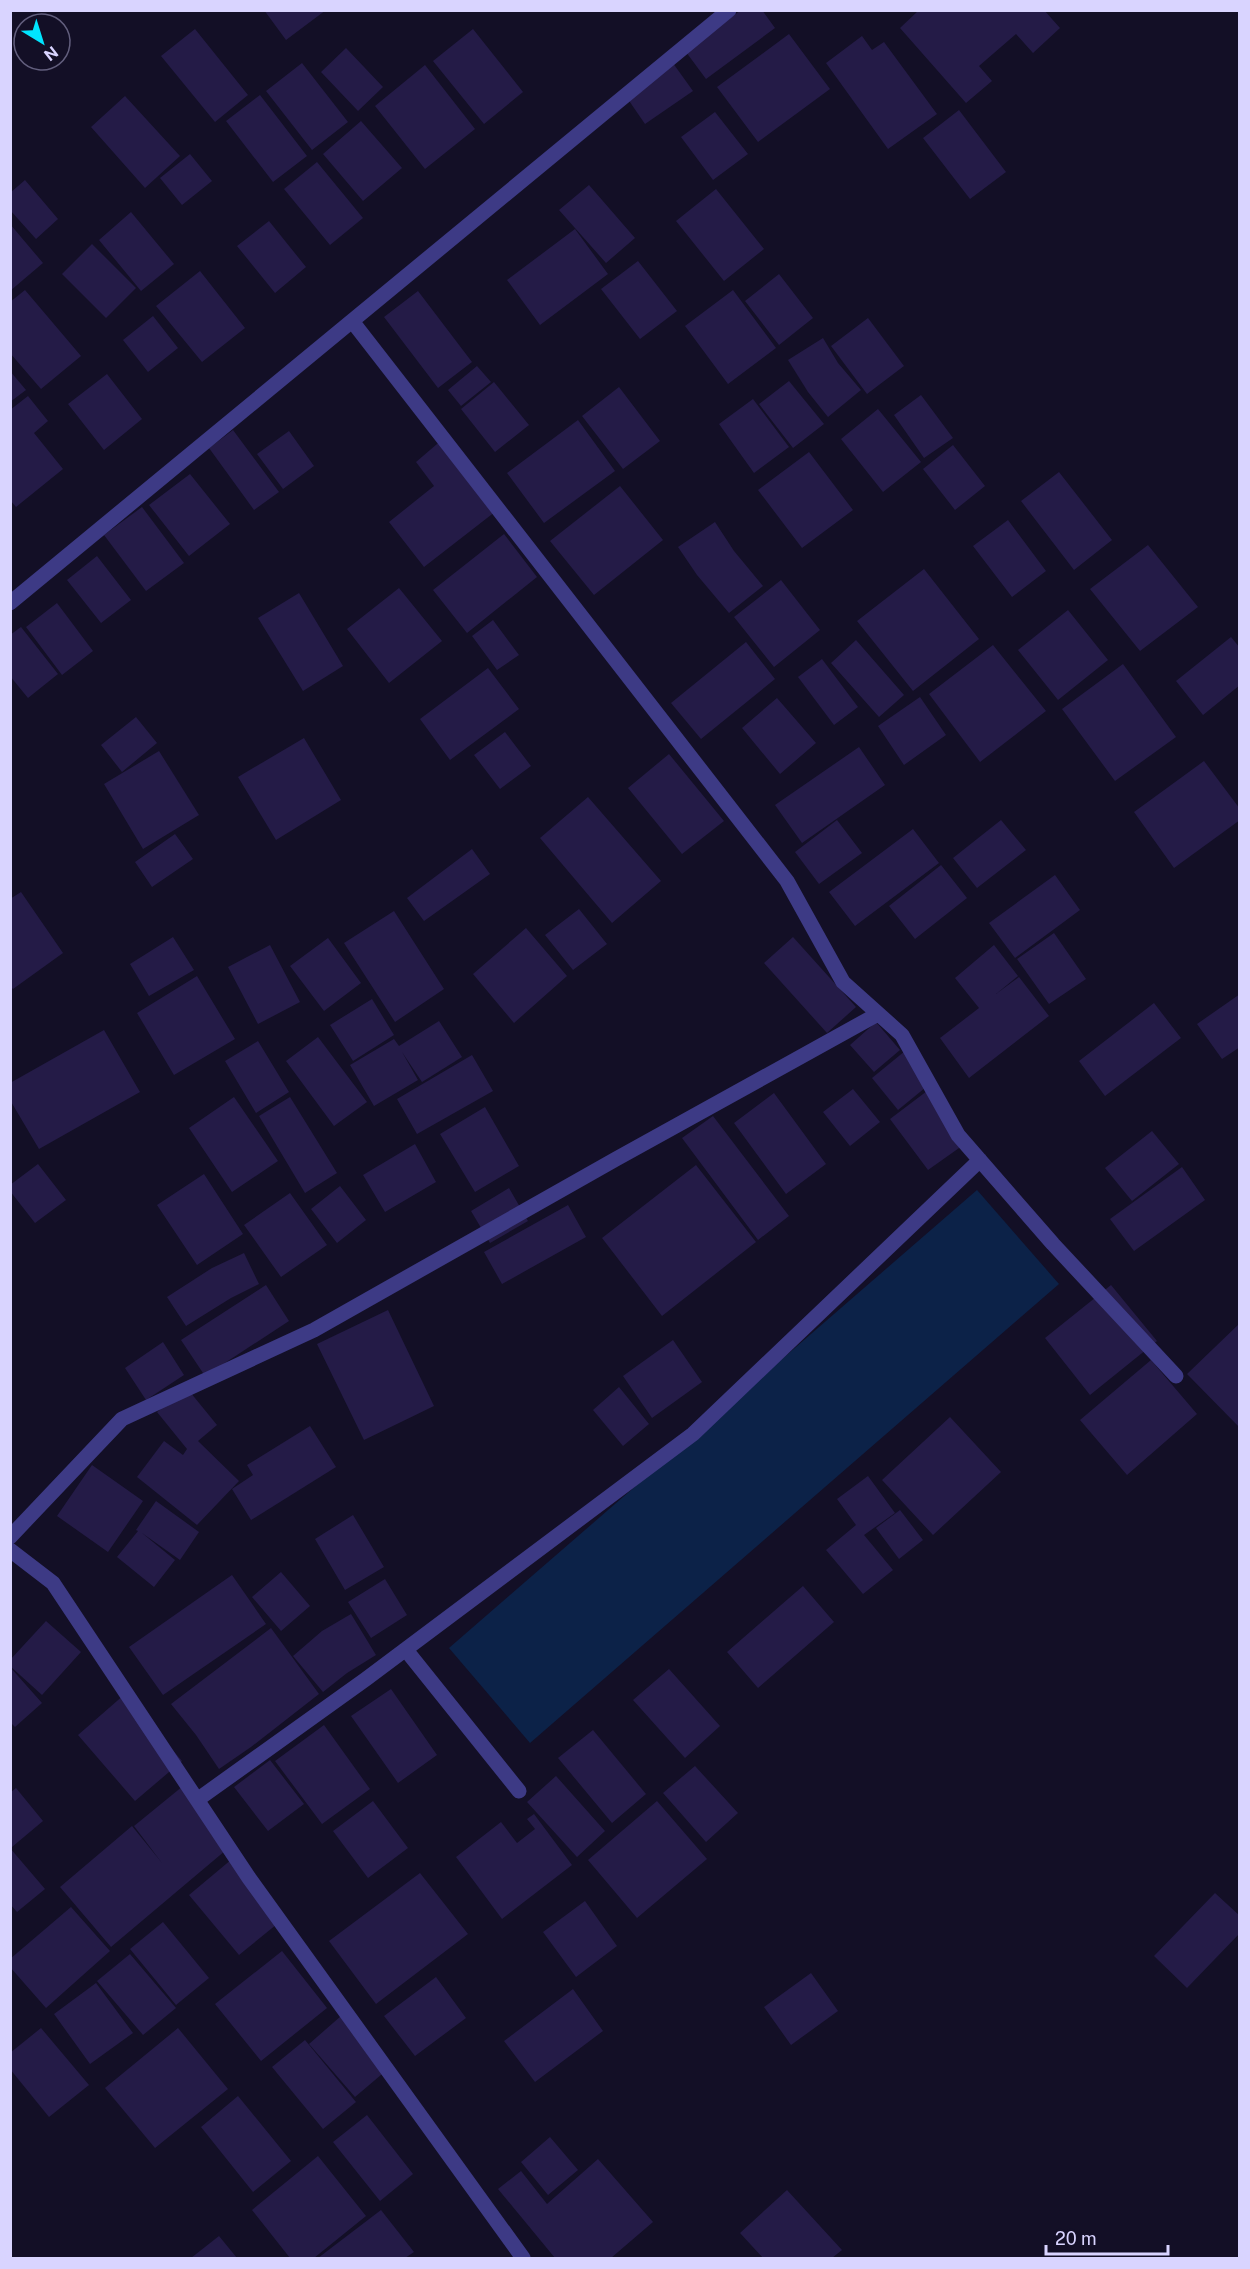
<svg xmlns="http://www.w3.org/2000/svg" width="1250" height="2269" font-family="'Public Sans',sans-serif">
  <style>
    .water { fill: #0c2248 }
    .building { fill: #241b47 }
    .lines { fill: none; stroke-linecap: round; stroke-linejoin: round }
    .minor { stroke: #3d3a85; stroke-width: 15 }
  </style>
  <rect width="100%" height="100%" fill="#130f26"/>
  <path class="water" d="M 977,1190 L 1059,1284 L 530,1743 L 449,1648 Z"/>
  <path class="building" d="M 264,10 L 326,10 L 286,40 Z
    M 741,10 L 762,10 L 775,28 L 706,79 L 686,52 Z
    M 919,10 L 1044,10 L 1060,28 L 1033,53 L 1016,34 L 979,66 L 992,81 L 966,103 L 900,28 Z
    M 195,29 L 248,95 L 215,122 L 161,56 Z
    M 473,29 L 523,92 L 484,124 L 433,61 Z
    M 789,34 L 830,89 L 758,142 L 717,87 Z
    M 862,36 L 872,50 L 884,42 L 937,114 L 888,149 L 826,63 Z
    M 346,48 L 383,87 L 358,111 L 321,72 Z
    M 670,59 L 693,91 L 645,124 L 623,92 Z
    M 302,63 L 348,122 L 312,150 L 266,91 Z
    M 425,65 L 475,129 L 425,169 L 375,106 Z
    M 260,95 L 307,156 L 273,182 L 226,121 Z
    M 125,96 L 180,156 L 145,188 L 91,127 Z
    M 959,110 L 1006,172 L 970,199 L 923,138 Z
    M 715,112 L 748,154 L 713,180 L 681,137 Z
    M 361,121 L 402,168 L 363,201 L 323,154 Z
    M 190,154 L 212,181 L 182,205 L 160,178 Z
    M 317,162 L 363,218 L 330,245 L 284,189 Z
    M 25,180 L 58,219 L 36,239 L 10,210 L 10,193 Z
    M 589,185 L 635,238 L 606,263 L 559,210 Z
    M 716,189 L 764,249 L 724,281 L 676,221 Z
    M 131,212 L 174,264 L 141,291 L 99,240 Z
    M 269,221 L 306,267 L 275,293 L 237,246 Z
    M 10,224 L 43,263 L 10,291 Z
    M 575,229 L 608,274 L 540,325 L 507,280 Z
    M 92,244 L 136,288 L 106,318 L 62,274 Z
    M 638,261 L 677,311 L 640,339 L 601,289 Z
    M 200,271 L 245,328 L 202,362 L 156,306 Z
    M 779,274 L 813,318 L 779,345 L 745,301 Z
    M 25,290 L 81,356 L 41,389 L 10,353 L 10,302 Z
    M 733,290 L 776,348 L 728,384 L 685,326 Z
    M 418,291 L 472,362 L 438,388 L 384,317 Z
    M 153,316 L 178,348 L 148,372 L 123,340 Z
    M 868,318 L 904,366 L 867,394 L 831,346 Z
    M 823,338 L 838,363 L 861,390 L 828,417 L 808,392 L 788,360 Z
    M 477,366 L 491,382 L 461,406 L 448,390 Z
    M 10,371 L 26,390 L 10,402 Z
    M 107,374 L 142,419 L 104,450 L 68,404 Z
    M 789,381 L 824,424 L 793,448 L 759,404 Z
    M 494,382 L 529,425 L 495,452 L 461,409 Z
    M 619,387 L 660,441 L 623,469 L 582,416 Z
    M 921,395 L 953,438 L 924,458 L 894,415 Z
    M 28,396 L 48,421 L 34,433 L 63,469 L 16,507 L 10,500 L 10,410 Z
    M 753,399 L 789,447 L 754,473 L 719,424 Z
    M 878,409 L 921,462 L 883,492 L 841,439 Z
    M 578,420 L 615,471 L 544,523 L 507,473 Z
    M 233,430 L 279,492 L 254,510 L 209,448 Z
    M 289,431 L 314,466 L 283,489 L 257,454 Z
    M 444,438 L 500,508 L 424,567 L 389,522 L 434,486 L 416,462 Z
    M 953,445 L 985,486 L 955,510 L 923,469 Z
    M 809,452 L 853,510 L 802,548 L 758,490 Z
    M 1059,472 L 1112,540 L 1074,570 L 1021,501 Z
    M 190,474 L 230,524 L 189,556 L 149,505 Z
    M 620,486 L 663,540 L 594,595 L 550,541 Z
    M 142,507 L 184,563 L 146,591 L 104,535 Z
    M 1008,520 L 1046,571 L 1012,597 L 973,546 Z
    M 715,522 L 734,551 L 763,586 L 729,613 L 697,575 L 678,547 Z
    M 504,534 L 537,577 L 467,633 L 433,590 Z
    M 1148,545 L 1198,607 L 1140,651 L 1090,589 Z
    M 97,556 L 131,600 L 101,623 L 67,580 Z
    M 924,569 L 979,639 L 913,691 L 857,621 Z
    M 781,580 L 820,630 L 774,667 L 734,617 Z
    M 399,588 L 442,641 L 389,683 L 347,629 Z
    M 299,593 L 343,666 L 303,691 L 258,618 Z
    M 57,603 L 93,651 L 62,675 L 26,627 Z
    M 1068,610 L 1108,660 L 1058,700 L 1018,650 Z
    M 493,620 L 519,655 L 497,670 L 472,636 Z
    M 21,627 L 58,674 L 28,698 L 10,676 L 10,635 Z
    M 1231,637 L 1240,648 L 1240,685 L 1203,715 L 1176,681 Z
    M 856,640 L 904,695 L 879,717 L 831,663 Z
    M 746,642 L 775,679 L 701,739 L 671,703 Z
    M 993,645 L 1046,711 L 980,762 L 929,694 Z
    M 822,659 L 858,707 L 834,725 L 798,677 Z
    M 1123,664 L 1176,737 L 1115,781 L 1062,709 Z
    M 488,668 L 519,709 L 450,760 L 420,719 Z
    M 920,697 L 946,735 L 904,765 L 878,726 Z
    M 777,698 L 816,743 L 780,774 L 742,728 Z
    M 136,717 L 157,743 L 122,772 L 101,745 Z
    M 505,732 L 531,766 L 500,789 L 474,755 Z
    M 304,738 L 341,800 L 276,840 L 238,777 Z
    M 859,747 L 885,785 L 802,843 L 775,805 Z
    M 159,751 L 199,815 L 143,849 L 104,784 Z
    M 669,754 L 724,821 L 682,854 L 628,788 Z
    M 1204,761 L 1240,809 L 1240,820 L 1174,868 L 1134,812 Z
    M 588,797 L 661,881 L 612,923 L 540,838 Z
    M 837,820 L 862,853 L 819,884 L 795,852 Z
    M 1001,820 L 1026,850 L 977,888 L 953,858 Z
    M 913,829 L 939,863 L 855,926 L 829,892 Z
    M 175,834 L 193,859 L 152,887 L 135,862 Z
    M 472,849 L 490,874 L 424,921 L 407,898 Z
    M 941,865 L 967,898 L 915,939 L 889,906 Z
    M 1055,875 L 1080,910 L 1015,958 L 989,923 Z
    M 21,892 L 63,953 L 13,989 L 10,986 L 10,899 Z
    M 579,909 L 607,944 L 573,970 L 545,935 Z
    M 394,911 L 444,989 L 395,1022 L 344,943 Z
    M 526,928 L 567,976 L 514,1023 L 473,974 Z
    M 1054,933 L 1086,979 L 1049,1004 L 1017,959 Z
    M 173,937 L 194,970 L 149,996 L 130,964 Z
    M 793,937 L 856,1007 L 827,1033 L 764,963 Z
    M 328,938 L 361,983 L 324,1011 L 290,966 Z
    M 270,945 L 300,1002 L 258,1024 L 228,967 Z
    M 994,945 L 1018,976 L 996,994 L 1019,977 L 1049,1016 L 969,1078 L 940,1038 L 979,1008 L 955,978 Z
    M 197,976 L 235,1039 L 174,1075 L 137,1013 Z
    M 1240,994 L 1240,1047 L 1222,1059 L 1197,1024 Z
    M 372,999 L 394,1035 L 353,1061 L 330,1025 Z
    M 1154,1003 L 1181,1038 L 1105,1096 L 1079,1061 Z
    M 439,1021 L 462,1057 L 422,1082 L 402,1052 L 418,1080 L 374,1106 L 350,1065 L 394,1039 L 399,1046 Z
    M 876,1022 L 900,1050 L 874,1072 L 850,1045 Z
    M 104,1030 L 140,1092 L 39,1149 L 10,1100 L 10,1083 Z
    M 318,1037 L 367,1102 L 334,1126 L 286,1061 Z
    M 258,1041 L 289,1092 L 256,1113 L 225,1061 Z
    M 905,1051 L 931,1083 L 898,1110 L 872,1078 Z
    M 472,1055 L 493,1091 L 417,1134 L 397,1099 Z
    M 931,1088 L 969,1141 L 928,1170 L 890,1119 Z
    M 853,1089 L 880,1122 L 850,1146 L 823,1112 Z
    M 774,1093 L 826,1164 L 786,1194 L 734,1123 Z
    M 234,1097 L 278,1161 L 232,1192 L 189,1128 Z
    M 290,1097 L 337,1173 L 305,1193 L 259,1116 Z
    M 485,1107 L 519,1166 L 475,1192 L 440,1134 Z
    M 713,1116 L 789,1216 L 758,1240 L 682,1138 Z
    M 1152,1131 L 1179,1164 L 1132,1201 L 1105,1168 Z
    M 415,1144 L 436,1182 L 385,1212 L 363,1175 Z
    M 38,1164 L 66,1200 L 35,1223 L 10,1191 L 10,1185 Z
    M 696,1165 L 756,1242 L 662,1316 L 602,1238 Z
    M 1182,1167 L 1205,1200 L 1134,1251 L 1110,1219 Z
    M 204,1174 L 243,1234 L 197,1265 L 157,1205 Z
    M 340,1186 L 366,1220 L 337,1243 L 311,1209 Z
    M 509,1188 L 528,1221 L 490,1243 L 471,1211 Z
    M 290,1193 L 327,1245 L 281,1277 L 244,1225 Z
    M 568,1205 L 586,1237 L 502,1284 L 484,1252 Z
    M 244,1253 L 259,1284 L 231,1298 L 186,1326 L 167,1297 L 212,1268 Z
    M 266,1285 L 289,1321 L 205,1376 L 181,1340 Z
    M 1111,1285 L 1157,1341 L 1090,1395 L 1045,1338 Z
    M 388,1310 L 434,1406 L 364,1440 L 317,1344 Z
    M 1240,1323 L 1240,1428 L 1187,1374 Z
    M 673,1340 L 702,1382 L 652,1418 L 623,1376 Z
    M 163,1342 L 184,1375 L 146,1400 L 125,1368 Z
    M 1151,1360 L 1197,1414 L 1127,1475 L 1080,1420 Z
    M 186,1387 L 217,1425 L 198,1441 L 239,1481 L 197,1525 L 137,1477 L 164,1441 L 183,1455 L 187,1449 L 157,1412 Z
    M 619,1387 L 649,1424 L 623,1446 L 593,1410 Z
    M 950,1417 L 1001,1472 L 933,1535 L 882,1480 Z
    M 310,1426 L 336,1467 L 251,1520 L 232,1489 L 253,1475 L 247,1465 Z
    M 92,1465 L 143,1501 L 108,1552 L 57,1516 Z
    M 868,1476 L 895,1513 L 864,1535 L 893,1570 L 863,1594 L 826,1550 L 856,1525 L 837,1499 Z
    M 156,1501 L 199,1532 L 180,1560 L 142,1533 L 175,1560 L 154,1587 L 117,1557 L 138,1531 L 136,1530 Z
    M 900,1510 L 923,1540 L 899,1559 L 876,1528 Z
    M 353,1515 L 384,1567 L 345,1590 L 315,1539 Z
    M 281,1572 L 310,1606 L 281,1631 L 252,1597 Z
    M 232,1575 L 266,1624 L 163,1695 L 129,1647 Z
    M 385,1579 L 407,1615 L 371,1638 L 348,1602 Z
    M 803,1586 L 834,1622 L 758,1688 L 727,1652 Z
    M 351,1614 L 376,1655 L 347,1673 L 323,1692 L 293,1656 L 322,1631 Z
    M 46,1621 L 81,1652 L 42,1695 L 10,1666 L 10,1660 Z
    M 271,1628 L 319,1694 L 251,1747 L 219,1769 L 196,1735 L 171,1704 Z
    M 10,1667 L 42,1703 L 15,1727 L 10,1722 Z
    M 669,1669 L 720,1726 L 685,1758 L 633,1700 Z
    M 391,1689 L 437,1755 L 398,1783 L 351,1716 Z
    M 125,1694 L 182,1761 L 135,1801 L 78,1735 Z
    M 324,1725 L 370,1789 L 322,1824 L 275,1761 Z
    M 593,1730 L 646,1794 L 612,1823 L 558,1758 Z
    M 270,1760 L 304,1804 L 268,1831 L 234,1787 Z
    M 695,1766 L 738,1813 L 706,1842 L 663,1793 Z
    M 556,1776 L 605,1831 L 577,1857 L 527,1802 Z
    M 183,1786 L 232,1845 L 111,1947 L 60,1887 L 132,1826 L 162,1863 L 134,1826 Z
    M 16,1788 L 43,1821 L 12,1847 L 10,1845 L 10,1793 Z
    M 373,1801 L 408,1848 L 368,1878 L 333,1831 Z
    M 657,1801 L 707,1859 L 637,1918 L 588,1860 Z
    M 534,1814 L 572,1865 L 502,1919 L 456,1857 L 501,1822 L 517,1843 L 535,1829 L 527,1819 Z
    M 10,1848 L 45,1889 L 17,1912 L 10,1904 Z
    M 232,1859 L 282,1920 L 239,1955 L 189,1895 Z
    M 420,1873 L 468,1934 L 376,2004 L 329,1941 Z
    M 1215,1893 L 1240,1916 L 1240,1933 L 1187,1988 L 1154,1956 Z
    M 585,1901 L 617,1946 L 576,1977 L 543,1932 Z
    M 71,1907 L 110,1951 L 46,2008 L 10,1967 L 10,1959 Z
    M 163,1922 L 209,1978 L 176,2005 L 130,1949 Z
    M 282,1951 L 327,2008 L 261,2061 L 215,2004 Z
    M 130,1954 L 176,2008 L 143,2035 L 97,1981 Z
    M 811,1973 L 838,2011 L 791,2045 L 764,2007 Z
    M 436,1977 L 466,2018 L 415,2056 L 384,2016 Z
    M 96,1983 L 133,2033 L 90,2064 L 54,2014 Z
    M 573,1989 L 603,2031 L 535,2082 L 504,2041 Z
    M 341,2016 L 388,2069 L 355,2097 L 309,2044 Z
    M 41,2028 L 89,2085 L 49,2117 L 10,2069 L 10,2053 Z
    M 178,2028 L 228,2089 L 155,2148 L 105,2088 Z
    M 305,2040 L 356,2102 L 323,2129 L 272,2067 Z
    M 238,2096 L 291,2161 L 253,2192 L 201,2127 Z
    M 367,2115 L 413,2174 L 380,2201 L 333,2142 Z
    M 550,2137 L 578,2170 L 548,2195 L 521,2162 Z
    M 318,2156 L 366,2216 L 314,2258 L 290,2258 L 252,2210 Z
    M 598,2159 L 653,2222 L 611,2258 L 555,2258 L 498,2189 L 521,2171 L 547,2204 Z
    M 787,2190 L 842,2250 L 832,2258 L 763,2258 L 740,2233 Z
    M 381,2210 L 414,2252 L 405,2258 L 318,2258 Z
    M 219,2236 L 237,2258 L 191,2258 Z"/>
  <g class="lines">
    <path class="minor" d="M 352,321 L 787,881 L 843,982 L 902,1035 L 958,1135 L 1053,1244 L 1176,1376
      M 10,603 L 729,10
      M 10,1537 L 122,1419 L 314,1330 L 616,1159 L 878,1014
      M 10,1550 L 53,1583 L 249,1878 L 523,2258
      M 406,1650 L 519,1791
      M 197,1800 L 366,1679 L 693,1434 L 980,1160"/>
  </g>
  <rect width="1250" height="2269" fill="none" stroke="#d9d4ff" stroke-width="24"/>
  <g transform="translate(42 42) rotate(142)"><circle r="28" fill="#130f26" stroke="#625e7d" stroke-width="1.5"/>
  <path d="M0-4.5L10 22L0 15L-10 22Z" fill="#00e5ff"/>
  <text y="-9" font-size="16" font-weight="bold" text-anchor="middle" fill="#d9d4ff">N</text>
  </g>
  <path d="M1046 2245v9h122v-9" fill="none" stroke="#d9d4ff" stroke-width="3"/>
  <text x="1055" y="2245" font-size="18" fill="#d9d4ff" stroke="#130f26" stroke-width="4.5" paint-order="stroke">20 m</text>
</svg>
